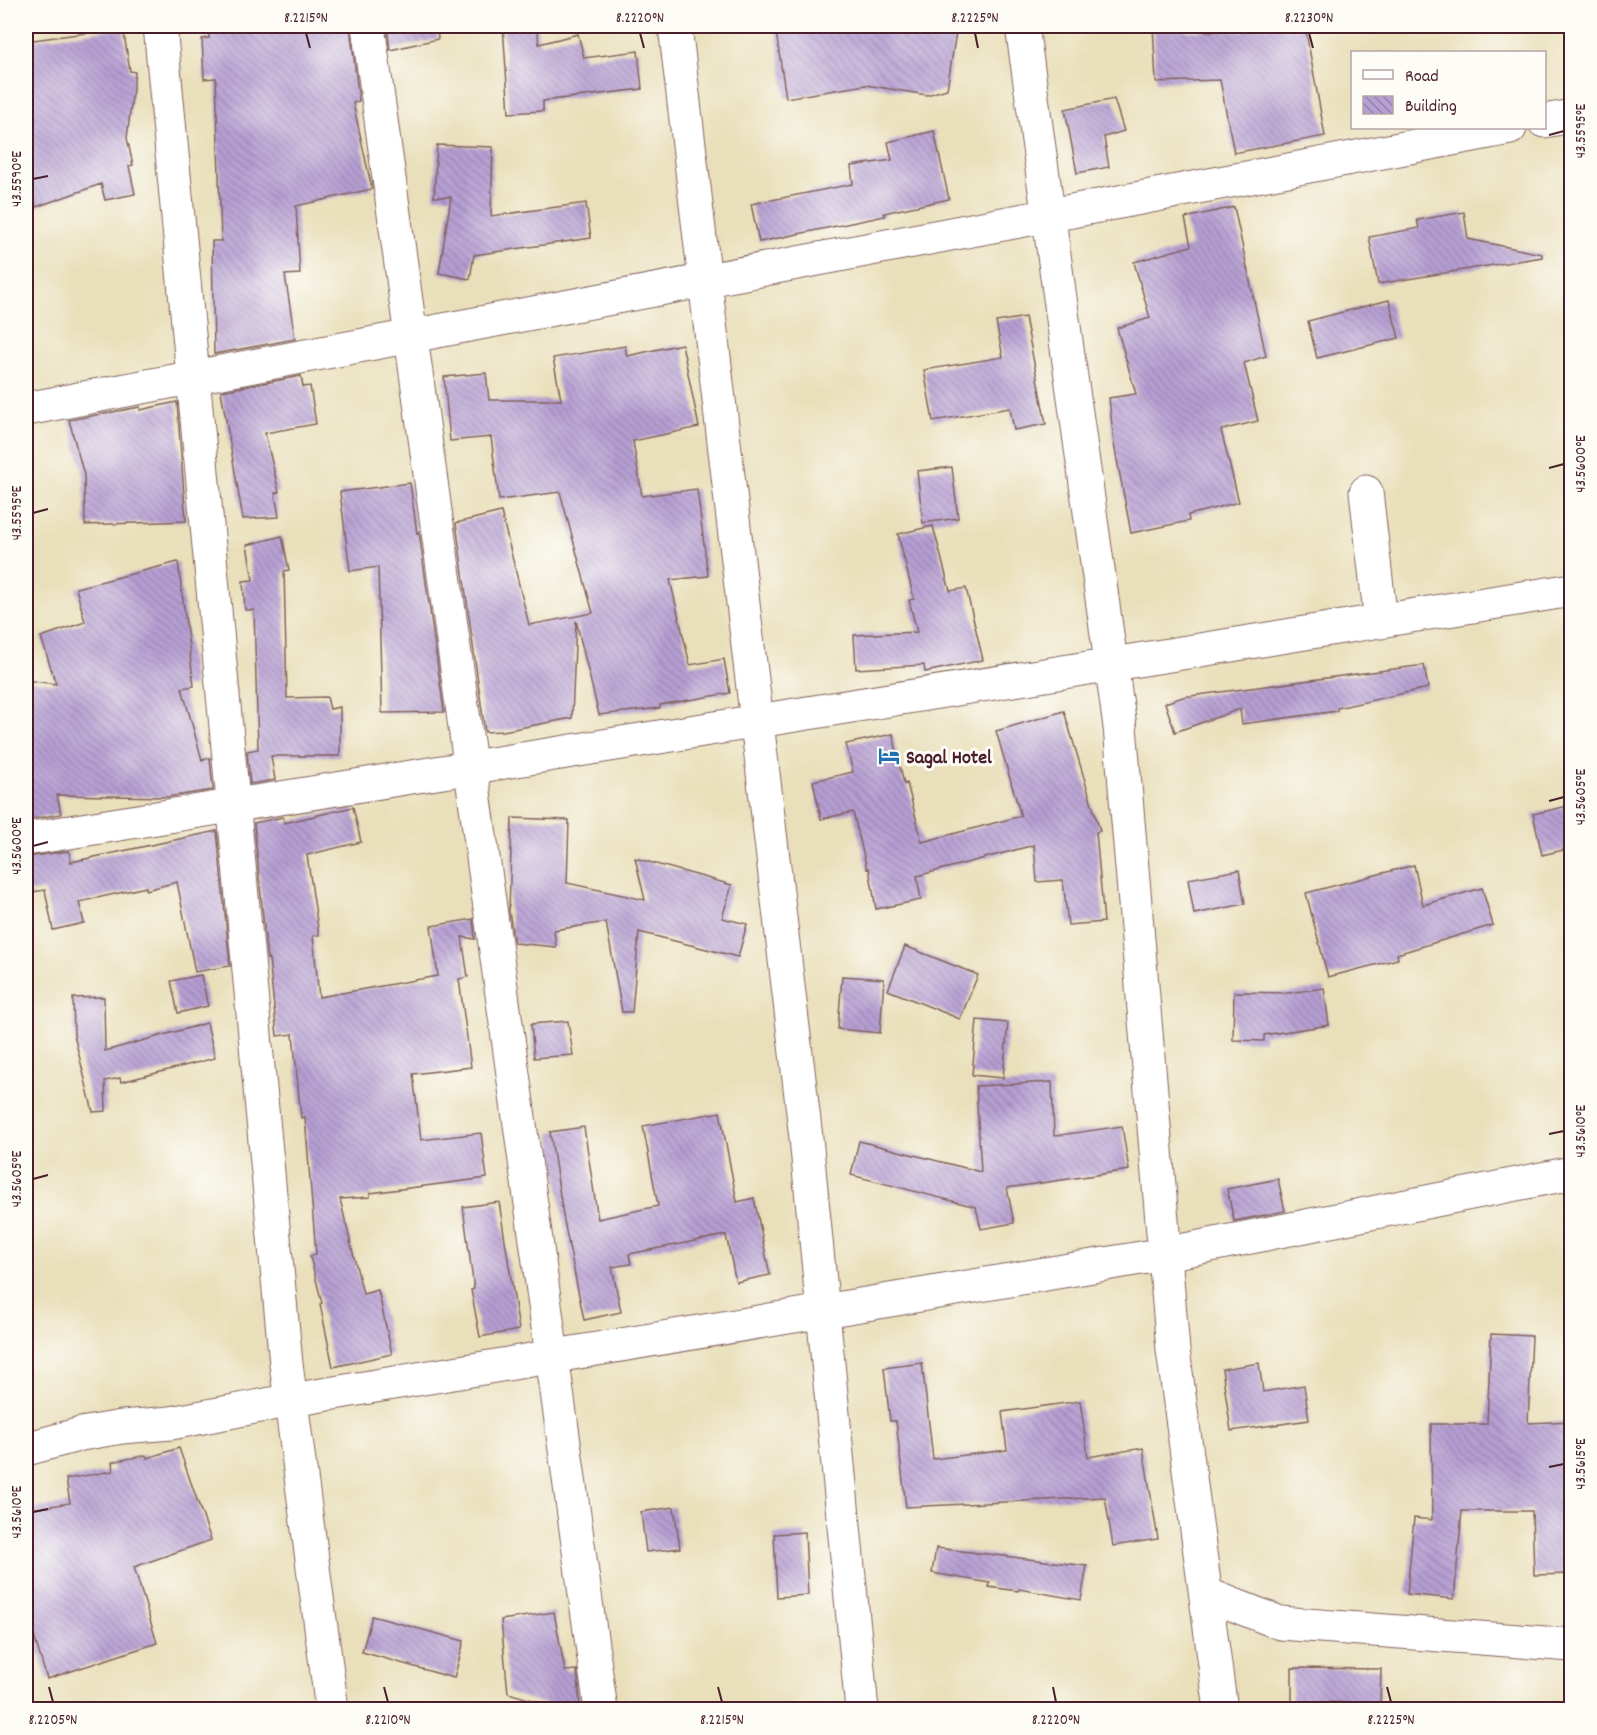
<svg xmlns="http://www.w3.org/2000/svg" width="1597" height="1735" font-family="Dekko,sans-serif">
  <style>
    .building { fill: url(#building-back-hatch) }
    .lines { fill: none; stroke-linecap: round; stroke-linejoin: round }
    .minor-casing { stroke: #82625d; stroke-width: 35 }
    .minor { stroke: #fff; stroke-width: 33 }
    .ticks { fill: none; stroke: #4a1f2b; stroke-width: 2 }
    .labels { text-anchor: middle; stroke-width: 6; stroke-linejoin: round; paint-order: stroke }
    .poi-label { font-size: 20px; font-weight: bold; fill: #4a1f2b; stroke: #fdfcf7; text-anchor: start }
    .neatline { fill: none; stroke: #4a1f2b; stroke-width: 2 }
    .ticks-label { font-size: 15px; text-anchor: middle; fill: #4a1f2b }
  </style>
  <defs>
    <pattern id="building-back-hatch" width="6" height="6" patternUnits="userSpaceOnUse" patternTransform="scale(1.5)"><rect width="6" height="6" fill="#b69fd3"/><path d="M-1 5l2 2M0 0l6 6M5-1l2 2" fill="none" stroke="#9681ab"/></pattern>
  </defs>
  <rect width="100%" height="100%" fill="#fdfcf7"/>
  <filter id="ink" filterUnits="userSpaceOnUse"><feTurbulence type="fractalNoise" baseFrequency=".0167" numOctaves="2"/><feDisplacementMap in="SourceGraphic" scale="12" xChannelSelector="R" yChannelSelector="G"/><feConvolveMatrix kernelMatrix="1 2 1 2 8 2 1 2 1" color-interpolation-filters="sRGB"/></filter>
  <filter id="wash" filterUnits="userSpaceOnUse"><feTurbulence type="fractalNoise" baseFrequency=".008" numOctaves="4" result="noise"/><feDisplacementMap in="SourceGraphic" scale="24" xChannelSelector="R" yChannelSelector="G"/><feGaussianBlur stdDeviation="1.35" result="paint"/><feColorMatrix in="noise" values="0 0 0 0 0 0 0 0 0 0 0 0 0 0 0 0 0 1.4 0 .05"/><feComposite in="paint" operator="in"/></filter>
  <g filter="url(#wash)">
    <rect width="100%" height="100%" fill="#e9dfba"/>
    <g id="blocks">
      <path class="building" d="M 209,26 L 350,26 L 359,101 L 353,103 L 372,189 L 296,206 L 300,274 L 285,275 L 295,339 L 214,354 L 212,241 L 221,241 L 216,78 L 204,79 L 202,39 L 209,38 Z
        M 387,26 L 437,26 L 438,39 L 390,50 Z
        M 503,26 L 537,26 L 539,44 L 578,34 L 584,58 L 638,51 L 642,89 L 543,101 L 543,111 L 509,113 Z
        M 775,26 L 957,26 L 947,89 L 927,95 L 866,85 L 786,98 Z
        M 1153,26 L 1184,26 L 1184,31 L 1243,31 L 1244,26 L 1305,26 L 1325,136 L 1234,153 L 1220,80 L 1156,82 Z
        M 123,28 L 130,71 L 135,72 L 127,138 L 133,165 L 129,166 L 135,194 L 105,200 L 101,184 L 36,207 L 26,176 L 26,41 Z
        M 1114,99 L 1124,131 L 1104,137 L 1109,167 L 1077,173 L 1065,109 Z
        M 934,131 L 949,199 L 884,213 L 885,216 L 759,242 L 751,204 L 853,184 L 851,166 L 892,160 L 888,142 Z
        M 437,145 L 493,147 L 491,216 L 586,203 L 591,238 L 474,255 L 470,279 L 439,273 L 451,197 L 434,197 Z
        M 1234,207 L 1266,356 L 1244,363 L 1258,421 L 1221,430 L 1239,502 L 1188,515 L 1189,521 L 1131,533 L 1114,444 L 1109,398 L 1136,394 L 1117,328 L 1150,318 L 1134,262 L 1191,246 L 1185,218 Z
        M 1464,212 L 1468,239 L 1542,254 L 1542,257 L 1378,284 L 1369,237 L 1419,228 L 1417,220 Z
        M 1389,300 L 1399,338 L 1317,358 L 1308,321 Z
        M 1025,317 L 1046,424 L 1014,430 L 1010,408 L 933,421 L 924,370 L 1003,357 L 996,322 Z
        M 682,344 L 699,427 L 633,441 L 642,496 L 697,489 L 708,576 L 670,580 L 690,665 L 724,659 L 730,693 L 660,705 L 660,708 L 599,715 L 576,621 L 572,718 L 503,731 L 485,732 L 456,523 L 501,512 L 529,625 L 593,613 L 560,492 L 499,500 L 491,437 L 450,441 L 444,377 L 486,373 L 489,400 L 561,400 L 553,358 L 625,346 L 627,356 Z
        M 301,376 L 303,387 L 310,386 L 316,424 L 265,433 L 279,492 L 275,493 L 279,517 L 243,519 L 221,391 Z
        M 177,402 L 186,521 L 85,525 L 84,475 L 69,420 L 140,407 L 140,410 Z
        M 952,467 L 958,518 L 923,523 L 917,471 Z
        M 410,483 L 417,533 L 419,532 L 444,712 L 382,713 L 378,567 L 350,571 L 340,492 Z
        M 933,526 L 950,591 L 966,588 L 983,660 L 925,672 L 924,665 L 856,669 L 854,635 L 917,632 L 909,600 L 914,599 L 898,534 Z
        M 282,536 L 289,570 L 284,571 L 287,698 L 327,697 L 330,709 L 340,707 L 340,756 L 271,756 L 275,780 L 250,784 L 247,751 L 258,749 L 254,610 L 245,610 L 243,581 L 253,580 L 247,545 Z
        M 178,562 L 194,686 L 182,688 L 202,760 L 210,758 L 213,790 L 167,797 L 57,795 L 61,814 L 26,820 L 26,680 L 56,684 L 41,637 L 85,622 L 76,588 Z
        M 1424,665 L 1428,688 L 1337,708 L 1337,711 L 1242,724 L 1240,709 L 1175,732 L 1165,703 L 1183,697 Z
        M 1064,711 L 1100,831 L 1096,832 L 1104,922 L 1068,925 L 1063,880 L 1037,882 L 1034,845 L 917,876 L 921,900 L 876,909 L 869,868 L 867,869 L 853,812 L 821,819 L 813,781 L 853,772 L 846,744 L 893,734 L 904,784 L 907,783 L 922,842 L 1021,816 L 996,731 Z
        M 1572,805 L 1572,848 L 1542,855 L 1533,814 Z
        M 353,807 L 361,842 L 307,855 L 319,935 L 313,936 L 319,997 L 438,976 L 431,926 L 473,919 L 475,939 L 462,937 L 468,977 L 459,979 L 471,1067 L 413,1074 L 421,1140 L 481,1133 L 487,1178 L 370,1193 L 370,1197 L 340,1199 L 363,1294 L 378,1290 L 392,1354 L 333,1367 L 320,1304 L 322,1303 L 310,1256 L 316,1254 L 305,1117 L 301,1118 L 293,1034 L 277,1036 L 269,958 L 267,959 L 254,823 L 283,817 L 284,823 Z
        M 512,818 L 569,820 L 567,883 L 645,900 L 635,858 L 732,885 L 722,918 L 747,924 L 738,957 L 639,932 L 632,1012 L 622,1012 L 606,922 L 554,930 L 556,947 L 514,943 L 509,911 Z
        M 217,831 L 230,966 L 195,972 L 177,882 L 146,890 L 146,887 L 79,902 L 84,923 L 53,930 L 45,890 L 26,893 L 26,857 L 69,851 L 71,862 Z
        M 1414,865 L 1423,905 L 1482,888 L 1493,925 L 1397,954 L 1398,959 L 1328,977 L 1306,893 Z
        M 1239,870 L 1245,904 L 1194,914 L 1188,879 Z
        M 905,946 L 978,975 L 960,1019 L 888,990 Z
        M 201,975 L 208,1006 L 178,1013 L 171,981 Z
        M 842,976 L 884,979 L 880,1033 L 838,1029 Z
        M 1324,988 L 1329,1025 L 1264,1035 L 1264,1041 L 1233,1040 L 1234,992 L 1288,993 Z
        M 104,997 L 105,1051 L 207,1023 L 215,1058 L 121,1082 L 120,1078 L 105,1081 L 106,1111 L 93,1112 L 74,1035 L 73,998 Z
        M 977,1020 L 1008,1023 L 1003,1078 L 972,1075 Z
        M 568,1021 L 573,1055 L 534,1058 L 531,1024 Z
        M 1052,1082 L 1054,1136 L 1122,1126 L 1129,1170 L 1007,1188 L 1014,1223 L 981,1229 L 976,1207 L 851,1175 L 859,1141 L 981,1172 L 976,1086 Z
        M 720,1112 L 737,1202 L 754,1198 L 770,1275 L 736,1282 L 726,1235 L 629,1254 L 631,1264 L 612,1267 L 621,1312 L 584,1320 L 564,1221 L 550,1132 L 584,1127 L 598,1219 L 658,1206 L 643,1126 Z
        M 1278,1179 L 1285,1211 L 1234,1221 L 1227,1189 Z
        M 499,1202 L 519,1330 L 480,1337 L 471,1290 L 474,1289 L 463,1207 Z
        M 1491,1334 L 1532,1336 L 1528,1423 L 1572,1421 L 1572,1574 L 1534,1575 L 1532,1511 L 1462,1511 L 1454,1599 L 1407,1594 L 1414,1518 L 1432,1520 L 1431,1424 L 1487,1424 Z
        M 922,1363 L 933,1459 L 1007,1450 L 1002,1412 L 1080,1401 L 1088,1457 L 1143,1448 L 1158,1539 L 1113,1546 L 1105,1497 L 906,1507 L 896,1421 L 890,1421 L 884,1368 Z
        M 1259,1363 L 1263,1392 L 1304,1385 L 1309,1420 L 1231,1431 L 1222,1369 Z
        M 179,1448 L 211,1540 L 134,1567 L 157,1643 L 47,1679 L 26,1610 L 26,1510 L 70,1503 L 66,1479 L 113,1471 L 112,1462 L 146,1455 L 147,1458 Z
        M 674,1507 L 680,1548 L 646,1552 L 641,1512 Z
        M 805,1532 L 808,1595 L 777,1597 L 774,1534 Z
        M 936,1548 L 1087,1566 L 1081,1600 L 1019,1589 L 1018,1591 L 989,1587 L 990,1583 L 932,1573 Z
        M 554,1612 L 565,1671 L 577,1670 L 580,1706 L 560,1708 L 508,1693 L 501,1620 Z
        M 372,1616 L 464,1641 L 454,1678 L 362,1652 Z
        M 1292,1668 L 1381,1669 L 1380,1703 L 1292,1702 Z"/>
    </g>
  </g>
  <g filter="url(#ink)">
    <use href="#blocks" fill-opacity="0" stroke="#82625d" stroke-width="1.5"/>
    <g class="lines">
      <defs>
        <path id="minor" d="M 160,26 L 286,1364 L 332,1710
          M 368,26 L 601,1710
          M 675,26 L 806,1138 L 862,1710
          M 1022,26 L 1120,727 L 1173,1350 L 1221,1710
          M 1544,121 L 1572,116
          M 26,409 L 1510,128
          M 1366,492 L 1381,622
          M 26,839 L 1572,590
          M 26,1449 L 81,1434 L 122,1427 L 171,1423 L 292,1400 L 1165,1254 L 1572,1173
          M 1206,1594 L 1280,1623 L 1572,1645"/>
      </defs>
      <use href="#minor" class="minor-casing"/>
      <use href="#minor" class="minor"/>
    </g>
  </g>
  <path class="ticks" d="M 306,33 L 310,48M 640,33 L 644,48M 975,33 L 978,48M 1309,33 L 1313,48M 1549,135 L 1564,131M 33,179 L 48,176M 1549,468 L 1564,464M 33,513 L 48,509M 1549,801 L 1564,797M 33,846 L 48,842M 1549,1134 L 1564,1131M 33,1179 L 48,1175M 1549,1467 L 1564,1464M 33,1512 L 48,1509M 49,1687 L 53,1702M 384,1687 L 388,1702M 718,1687 L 722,1702M 1053,1687 L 1056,1702M 1387,1687 L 1391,1702"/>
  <defs>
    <symbol id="hotel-bare" viewBox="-9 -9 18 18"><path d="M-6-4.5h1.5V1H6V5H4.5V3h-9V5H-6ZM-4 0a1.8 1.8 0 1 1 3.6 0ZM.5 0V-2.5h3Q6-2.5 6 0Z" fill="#1f6fb2" stroke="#fdfcf7" stroke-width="2.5" paint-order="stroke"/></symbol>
  </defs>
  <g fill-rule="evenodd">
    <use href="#hotel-bare" x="874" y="741" width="30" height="30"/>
  </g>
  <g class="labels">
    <g class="poi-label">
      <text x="906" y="763">Sagal Hotel</text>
    </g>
  </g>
  <rect width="1597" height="1735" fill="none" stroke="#fdfcf7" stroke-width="66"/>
  <rect x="1351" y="51" width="195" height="78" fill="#fdfcf7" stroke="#b5a4a5" stroke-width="1.5"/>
  <rect x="1363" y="70" width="30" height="9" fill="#ffffff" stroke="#b5a4a5" stroke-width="1.5"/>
  <text x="1405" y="81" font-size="18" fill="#4a1f2b">Road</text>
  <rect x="1363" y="96" width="30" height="18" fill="url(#building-back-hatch)" stroke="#b5a4a5" stroke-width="1.5"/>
  <text x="1405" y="111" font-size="18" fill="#4a1f2b">Building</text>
  <rect x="33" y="33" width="1531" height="1669" class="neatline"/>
  <g class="ticks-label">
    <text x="306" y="22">8.2215°N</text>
    <text x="640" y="22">8.2220°N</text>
    <text x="975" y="22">8.2225°N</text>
    <text x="1309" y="22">8.2230°N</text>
    <text transform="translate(1580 131) rotate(-90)" y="5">43.5595°E</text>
    <text transform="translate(16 179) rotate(-90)" y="5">43.5590°E</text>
    <text transform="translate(1580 464) rotate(-90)" y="5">43.5600°E</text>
    <text transform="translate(16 513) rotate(-90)" y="5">43.5595°E</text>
    <text transform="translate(1580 797) rotate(-90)" y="5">43.5605°E</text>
    <text transform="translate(16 846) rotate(-90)" y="5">43.5600°E</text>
    <text transform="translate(1580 1131) rotate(-90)" y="5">43.5610°E</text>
    <text transform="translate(16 1179) rotate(-90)" y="5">43.5605°E</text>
    <text transform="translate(1580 1464) rotate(-90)" y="5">43.5615°E</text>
    <text transform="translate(16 1512) rotate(-90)" y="5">43.5610°E</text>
    <text x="53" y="1724">8.2205°N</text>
    <text x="388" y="1724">8.2210°N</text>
    <text x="722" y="1724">8.2215°N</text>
    <text x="1056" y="1724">8.2220°N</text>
    <text x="1391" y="1724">8.2225°N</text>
  </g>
</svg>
